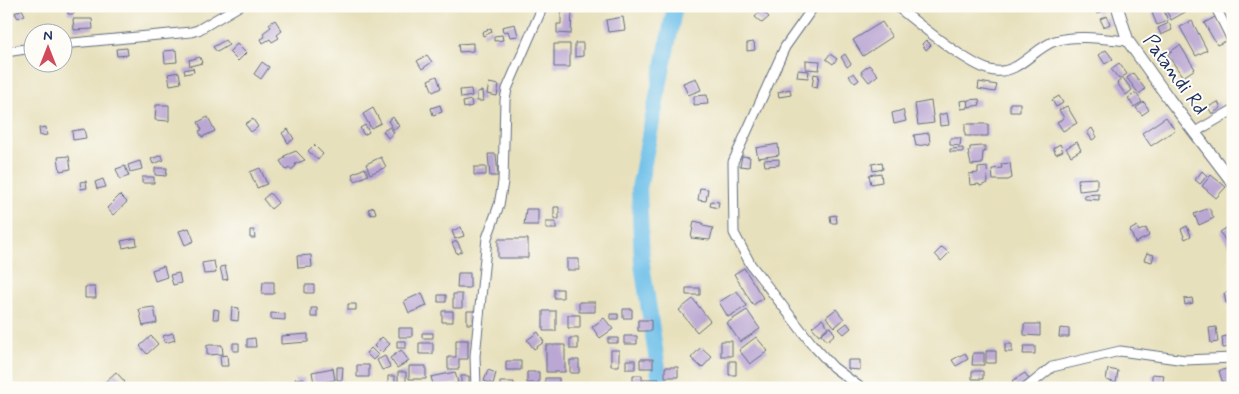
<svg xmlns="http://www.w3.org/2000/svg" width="1239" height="394" font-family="Mynerve,sans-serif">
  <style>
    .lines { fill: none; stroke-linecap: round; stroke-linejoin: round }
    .river { stroke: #6dbfe9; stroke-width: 16 }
    .building { fill: #bba7d3 }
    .minor-casing { stroke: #626d7f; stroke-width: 11 }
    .tertiary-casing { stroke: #626d7f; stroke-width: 13 }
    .minor { stroke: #fff; stroke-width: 9 }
    .tertiary { stroke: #fff; stroke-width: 11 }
    .labels { text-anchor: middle; stroke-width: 4; stroke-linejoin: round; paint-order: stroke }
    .street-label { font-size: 20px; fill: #1b2f5e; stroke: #fdfcf7 }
  </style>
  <rect width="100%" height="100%" fill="#fdfcf7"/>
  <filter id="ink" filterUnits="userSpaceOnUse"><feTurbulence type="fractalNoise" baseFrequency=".02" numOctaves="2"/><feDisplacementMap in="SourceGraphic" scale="10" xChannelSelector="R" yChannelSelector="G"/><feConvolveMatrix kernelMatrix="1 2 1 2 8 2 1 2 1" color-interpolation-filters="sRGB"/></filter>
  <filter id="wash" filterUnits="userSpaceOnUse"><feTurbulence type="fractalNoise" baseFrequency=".0096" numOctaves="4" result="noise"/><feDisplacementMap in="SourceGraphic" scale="20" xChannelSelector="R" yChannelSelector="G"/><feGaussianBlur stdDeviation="1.12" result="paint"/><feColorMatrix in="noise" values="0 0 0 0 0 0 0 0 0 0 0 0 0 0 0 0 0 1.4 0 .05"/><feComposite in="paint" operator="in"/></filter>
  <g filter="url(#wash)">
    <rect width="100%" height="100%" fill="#e7e0bc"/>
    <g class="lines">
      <path class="river" d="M 661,388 L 642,264 L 639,188 L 675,6"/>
    </g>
    <g id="blocks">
      <path class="building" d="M 74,6 L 74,14 L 68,14 L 67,7 Z
        M 1093,6 L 1106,6 L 1107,9 L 1097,14 Z
        M 1174,6 L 1185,6 L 1187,11 L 1171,20 L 1166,10 Z
        M 1163,8 L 1168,21 L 1157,25 L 1152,13 Z
        M 22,9 L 25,15 L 18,18 L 15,13 Z
        M 761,10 L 769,17 L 762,23 L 755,17 Z
        M 561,12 L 572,12 L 571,34 L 557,33 L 557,24 L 561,24 Z
        M 1107,16 L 1110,24 L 1104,27 L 1100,19 Z
        M 623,17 L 625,30 L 608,32 L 606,20 Z
        M 1215,17 L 1228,40 L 1217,45 L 1204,23 Z
        M 73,19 L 92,19 L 93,29 L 74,30 Z
        M 275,20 L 282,31 L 277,35 L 279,38 L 272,42 L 270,39 L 263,43 L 261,39 L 265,37 L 263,33 L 271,27 L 269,24 Z
        M 1192,21 L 1207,50 L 1196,56 L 1180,27 Z
        M 882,22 L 892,37 L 863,56 L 853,40 Z
        M 1169,23 L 1172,30 L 1161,35 L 1158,28 Z
        M 515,24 L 518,36 L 510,37 L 508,31 L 503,32 L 502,27 Z
        M 491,28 L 492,32 L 483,36 L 482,32 Z
        M 502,35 L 503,40 L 494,41 L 494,36 Z
        M 225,40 L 229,45 L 217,52 L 213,47 Z
        M 926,40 L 931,45 L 926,50 L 922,44 Z
        M 754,42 L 755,50 L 747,51 L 747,43 Z
        M 473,43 L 473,51 L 459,52 L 458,44 Z
        M 575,43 L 583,43 L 583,56 L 575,57 Z
        M 237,44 L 246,53 L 238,61 L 229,52 Z
        M 554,44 L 570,44 L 570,67 L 554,67 Z
        M 1180,45 L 1195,69 L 1183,77 L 1167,54 Z
        M 127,48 L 128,55 L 117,56 L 116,49 Z
        M 176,50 L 177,62 L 165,63 L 164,51 Z
        M 1106,50 L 1113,59 L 1105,64 L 1099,55 Z
        M 830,54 L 837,59 L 833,64 L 826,59 Z
        M 845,54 L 851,64 L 847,67 L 841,57 Z
        M 427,55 L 432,62 L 422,69 L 417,61 Z
        M 200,57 L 202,63 L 190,66 L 189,60 Z
        M 806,60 L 820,61 L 819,70 L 806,69 Z
        M 262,62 L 269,67 L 261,79 L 254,74 Z
        M 1119,63 L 1127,74 L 1119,79 L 1111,69 Z
        M 869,65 L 878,75 L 869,82 L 861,72 Z
        M 193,68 L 194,72 L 185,74 L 184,70 Z
        M 798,70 L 809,71 L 808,78 L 797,77 Z
        M 179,72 L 181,83 L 170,85 L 168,74 Z
        M 854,73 L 859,80 L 855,83 L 849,76 Z
        M 1133,73 L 1145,89 L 1139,94 L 1127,78 Z
        M 814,74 L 819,75 L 817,88 L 812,87 Z
        M 437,76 L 441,88 L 433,92 L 428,80 Z
        M 696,78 L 701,90 L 688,95 L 683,83 Z
        M 1123,78 L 1132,90 L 1126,95 L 1117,83 Z
        M 979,82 L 997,85 L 995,92 L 978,89 Z
        M 489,83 L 499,85 L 497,96 L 487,94 Z
        M 471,89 L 472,96 L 461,98 L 460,90 Z
        M 790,89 L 791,95 L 779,97 L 778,92 Z
        M 482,91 L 483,101 L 477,101 L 477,92 Z
        M 1136,93 L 1142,102 L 1134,107 L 1128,98 Z
        M 707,95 L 708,104 L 694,105 L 694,96 Z
        M 1059,96 L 1063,103 L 1056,107 L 1052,100 Z
        M 979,99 L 980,105 L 969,107 L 968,100 Z
        M 471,100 L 472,106 L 464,108 L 463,102 Z
        M 967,100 L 968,108 L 961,109 L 960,101 Z
        M 931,101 L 934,123 L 918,125 L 915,104 Z
        M 1144,102 L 1149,110 L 1142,115 L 1136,108 Z
        M 1218,102 L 1221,108 L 1212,114 L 1208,107 Z
        M 1010,103 L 1020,103 L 1020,112 L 1010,112 Z
        M 156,105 L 169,105 L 169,121 L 155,120 Z
        M 440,105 L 442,112 L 433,115 L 431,108 Z
        M 1067,106 L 1077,123 L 1063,131 L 1057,122 L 1064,118 L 1059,110 Z
        M 373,108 L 381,123 L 371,128 L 363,114 Z
        M 903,110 L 906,121 L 894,124 L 892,113 Z
        M 947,113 L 949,125 L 940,126 L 939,115 Z
        M 208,117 L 215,131 L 202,137 L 199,131 L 202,130 L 198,122 Z
        M 393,117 L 399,126 L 394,130 L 388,121 Z
        M 1166,117 L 1175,130 L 1151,146 L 1142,133 Z
        M 253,119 L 258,127 L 251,132 L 245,124 Z
        M 965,124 L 988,124 L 988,136 L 965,136 Z
        M 365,125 L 369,132 L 364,135 L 360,128 Z
        M 46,127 L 47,135 L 40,136 L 39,128 Z
        M 390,127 L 394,133 L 388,138 L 383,131 Z
        M 1092,128 L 1097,137 L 1092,140 L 1087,132 Z
        M 84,129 L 86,138 L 73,140 L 72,131 Z
        M 288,129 L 294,139 L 288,143 L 282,133 Z
        M 929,133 L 930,144 L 916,146 L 914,135 Z
        M 950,138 L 961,138 L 960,146 L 950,145 Z
        M 1077,142 L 1081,150 L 1071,156 L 1066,148 Z
        M 778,144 L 779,155 L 758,158 L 756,148 Z
        M 1060,144 L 1063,151 L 1056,154 L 1053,148 Z
        M 314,145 L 323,154 L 318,160 L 308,151 Z
        M 982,146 L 985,146 L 985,152 L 983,152 L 982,164 L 971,165 L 968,151 L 970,151 L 970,147 Z
        M 963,148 L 963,152 L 950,152 L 950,149 Z
        M 296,151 L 305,160 L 295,164 L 296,166 L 291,170 L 290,168 L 286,170 L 280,161 L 285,158 L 284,156 Z
        M 488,154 L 496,154 L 498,176 L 490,176 Z
        M 161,155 L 164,160 L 153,164 L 151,159 Z
        M 69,156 L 71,169 L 60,171 L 58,157 Z
        M 742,156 L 750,157 L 749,167 L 740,166 Z
        M 381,157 L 386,167 L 370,174 L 366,164 Z
        M 779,159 L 779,165 L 765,166 L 764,160 Z
        M 140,161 L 142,169 L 130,172 L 128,165 Z
        M 882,162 L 883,169 L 873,171 L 872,164 Z
        M 1010,163 L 1012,178 L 1008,180 L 993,180 L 992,169 L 1002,168 L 1001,164 Z
        M 125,166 L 129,176 L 120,179 L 116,169 Z
        M 474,167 L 486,167 L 486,175 L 474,175 Z
        M 987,167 L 988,183 L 980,186 L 979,184 L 970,185 L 969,174 L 978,173 L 978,168 Z
        M 155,168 L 167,168 L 166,176 L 155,175 Z
        M 260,168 L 267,184 L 257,188 L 250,172 Z
        M 365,168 L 368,175 L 355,181 L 352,174 Z
        M 1202,171 L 1207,176 L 1200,184 L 1195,180 Z
        M 881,173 L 882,182 L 871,184 L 869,175 Z
        M 1211,175 L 1226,187 L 1216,198 L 1202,186 Z
        M 142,177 L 154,177 L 154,183 L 142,183 Z
        M 1097,178 L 1097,189 L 1079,191 L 1078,179 Z
        M 103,179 L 106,187 L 97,189 L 95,182 Z
        M 86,181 L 87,188 L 81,189 L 80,182 Z
        M 700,188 L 708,189 L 706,201 L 698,200 Z
        M 270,193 L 278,203 L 271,209 L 263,199 Z
        M 1099,194 L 1099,200 L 1085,199 L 1084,195 Z
        M 120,195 L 127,202 L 113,215 L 107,208 Z
        M 711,201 L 719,202 L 718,208 L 710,206 Z
        M 374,207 L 376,213 L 371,215 L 368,209 Z
        M 554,207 L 559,207 L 559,219 L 554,219 Z
        M 1209,208 L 1214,218 L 1199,225 L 1194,214 Z
        M 526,209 L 538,209 L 538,225 L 524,225 Z
        M 836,215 L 837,223 L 831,223 L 830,216 Z
        M 694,221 L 703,223 L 703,226 L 713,228 L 710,240 L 691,238 Z
        M 546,222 L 556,222 L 556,229 L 546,229 Z
        M 1232,224 L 1233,242 L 1228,245 L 1220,232 Z
        M 1137,226 L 1139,231 L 1146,228 L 1149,236 L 1135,243 L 1130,230 Z
        M 1187,226 L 1191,236 L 1185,239 L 1181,229 Z
        M 461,227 L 464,236 L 455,239 L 452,231 Z
        M 189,228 L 194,241 L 185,245 L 179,231 Z
        M 250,230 L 254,230 L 255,238 L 250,238 Z
        M 136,238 L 137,245 L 123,248 L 121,241 Z
        M 498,239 L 528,239 L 528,258 L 498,258 Z
        M 457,241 L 462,251 L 457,254 L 452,243 Z
        M 942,247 L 949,253 L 941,261 L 935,254 Z
        M 1147,253 L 1154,255 L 1152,262 L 1144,260 Z
        M 311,255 L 312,267 L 298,268 L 297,256 Z
        M 567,259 L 579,259 L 579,270 L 567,270 Z
        M 214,261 L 216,273 L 204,274 L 202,263 Z
        M 164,266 L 167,277 L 155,281 L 152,270 Z
        M 225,266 L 228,279 L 223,280 L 220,267 Z
        M 744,268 L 763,298 L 753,305 L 734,274 Z
        M 179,273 L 181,283 L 173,285 L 170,275 Z
        M 458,273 L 470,273 L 470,288 L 457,288 Z
        M 263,282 L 274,282 L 274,294 L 262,294 Z
        M 305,285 L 314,285 L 314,293 L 305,293 Z
        M 85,287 L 95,287 L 96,298 L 85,298 Z
        M 686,288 L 700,288 L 700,295 L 686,295 Z
        M 554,289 L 563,289 L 563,298 L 554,298 Z
        M 737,291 L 747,306 L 728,317 L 719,302 Z
        M 1230,292 L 1232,302 L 1226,303 L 1224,293 Z
        M 422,293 L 427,306 L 409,313 L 404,301 Z
        M 453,294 L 462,294 L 462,308 L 453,308 Z
        M 438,295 L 446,295 L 446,302 L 438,302 Z
        M 1192,298 L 1193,303 L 1185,305 L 1184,299 Z
        M 693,299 L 710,321 L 697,332 L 679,310 Z
        M 579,302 L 595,302 L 595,312 L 579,312 Z
        M 348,304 L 356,304 L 356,310 L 348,310 Z
        M 154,307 L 157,323 L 143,326 L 139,309 Z
        M 232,307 L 239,308 L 238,321 L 231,320 Z
        M 311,308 L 317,308 L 317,317 L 311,317 Z
        M 214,309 L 219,310 L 218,319 L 213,319 Z
        M 623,309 L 632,309 L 632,318 L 623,318 Z
        M 836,309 L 844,319 L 835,327 L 826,317 Z
        M 747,310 L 760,329 L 740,342 L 727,323 Z
        M 442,311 L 453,311 L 453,322 L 442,322 Z
        M 467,311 L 476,311 L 476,324 L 467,324 Z
        M 543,311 L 556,311 L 556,331 L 543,331 Z
        M 271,313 L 285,314 L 285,320 L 271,319 Z
        M 610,314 L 618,314 L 618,319 L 610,319 Z
        M 568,315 L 580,315 L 580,328 L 568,328 Z
        M 604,318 L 613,329 L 600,338 L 592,327 Z
        M 822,319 L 828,327 L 819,335 L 812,327 Z
        M 638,320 L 651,320 L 651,331 L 638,331 Z
        M 847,323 L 851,328 L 844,334 L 839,329 Z
        M 1024,324 L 1040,324 L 1040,336 L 1024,335 Z
        M 830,327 L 835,334 L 827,341 L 821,334 Z
        M 1216,327 L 1218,342 L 1211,343 L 1209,328 Z
        M 399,328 L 412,328 L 412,337 L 399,337 Z
        M 1060,328 L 1069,329 L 1069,337 L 1059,337 Z
        M 538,332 L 544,342 L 534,349 L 527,340 Z
        M 173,333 L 175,340 L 165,343 L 163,336 Z
        M 422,333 L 433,333 L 433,338 L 422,338 Z
        M 308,334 L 308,342 L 281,344 L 281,336 Z
        M 1233,335 L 1233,347 L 1223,348 L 1222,337 Z
        M 151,336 L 158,344 L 147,354 L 140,346 Z
        M 624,336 L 637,336 L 637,344 L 624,344 Z
        M 382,337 L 390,344 L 381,353 L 374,346 Z
        M 756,337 L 768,351 L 750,364 L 739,350 Z
        M 255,338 L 256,347 L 247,347 L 247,339 Z
        M 570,338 L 578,338 L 578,349 L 570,349 Z
        M 608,338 L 618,338 L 618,343 L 608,343 Z
        M 456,340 L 468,340 L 468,359 L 459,359 L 459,369 L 448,369 L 448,357 L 456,357 Z
        M 397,341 L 406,341 L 406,348 L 397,348 Z
        M 721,341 L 732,341 L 732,356 L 721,356 Z
        M 233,343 L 239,343 L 239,351 L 233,351 Z
        M 419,343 L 433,343 L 433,354 L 419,354 Z
        M 1005,344 L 1012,344 L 1012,352 L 1005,352 Z
        M 207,345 L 222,345 L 223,354 L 207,355 Z
        M 546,345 L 565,345 L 565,372 L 546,372 Z
        M 1024,346 L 1035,346 L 1035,354 L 1023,354 Z
        M 701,347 L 712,357 L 702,368 L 691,358 Z
        M 371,348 L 378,355 L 373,360 L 366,353 Z
        M 401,350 L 409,361 L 397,368 L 390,358 Z
        M 611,350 L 619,350 L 619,366 L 611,366 Z
        M 986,351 L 996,351 L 996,363 L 986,363 Z
        M 965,353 L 968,359 L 956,366 L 952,360 Z
        M 973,353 L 984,353 L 984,365 L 972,365 Z
        M 227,355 L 228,366 L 221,366 L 220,356 Z
        M 385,356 L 390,367 L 382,370 L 377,360 Z
        M 640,359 L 653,359 L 653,368 L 640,368 Z
        M 570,360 L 579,360 L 579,373 L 570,373 Z
        M 626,360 L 635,360 L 635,369 L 626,369 Z
        M 848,360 L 860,360 L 860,370 L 848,369 Z
        M 506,361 L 521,361 L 521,370 L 506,370 Z
        M 729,361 L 736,361 L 736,375 L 729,375 Z
        M 357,365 L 369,365 L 369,377 L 357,377 Z
        M 409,366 L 426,366 L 426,379 L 409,379 Z
        M 337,367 L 343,367 L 342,380 L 337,380 Z
        M 665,367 L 678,367 L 678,377 L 665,377 Z
        M 1233,367 L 1233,379 L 1230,379 L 1232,385 L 1224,387 L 1219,371 Z
        M 333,368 L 335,380 L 314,383 L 312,372 Z
        M 1108,369 L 1118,371 L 1116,383 L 1106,380 Z
        M 488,370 L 496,373 L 493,384 L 484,381 Z
        M 972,371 L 983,371 L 983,379 L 972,379 Z
        M 116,372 L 125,382 L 119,388 L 110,388 L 105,382 Z
        M 398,372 L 406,372 L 406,382 L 398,382 Z
        M 455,372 L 458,383 L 434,388 L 431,377 Z
        M 527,372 L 539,372 L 539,383 L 527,383 Z
        M 1025,373 L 1029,379 L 1017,388 L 1012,381 Z
        M 1152,374 L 1164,375 L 1162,387 L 1156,386 L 1157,382 L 1152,381 Z
        M 633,375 L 642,375 L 642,388 L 633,388 Z
        M 388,376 L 395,376 L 395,386 L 388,386 Z
        M 461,376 L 469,376 L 469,388 L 461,388 Z
        M 304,378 L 305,386 L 296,388 L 295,379 Z
        M 545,378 L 559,378 L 559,388 L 545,388 Z
        M 644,379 L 659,379 L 659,388 L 644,388 Z
        M 500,382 L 514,382 L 514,388 L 500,388 Z"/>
    </g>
  </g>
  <g filter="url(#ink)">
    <use href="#blocks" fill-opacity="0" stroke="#626d7f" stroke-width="1"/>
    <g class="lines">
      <defs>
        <path id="minor" d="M 814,6 L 785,47 L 733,162 L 734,233 L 751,265 L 812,344 L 833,367 L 861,388
          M 896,6 C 917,22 972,69 995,71 C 1019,74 1034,48 1055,41 C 1076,34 1106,39 1128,41
          M 1215,6 L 1233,42
          M 62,44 L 191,32 L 198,30 L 239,6
          M 6,52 L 32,48
          M 1195,132 L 1233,110
          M 476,388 L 475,356 L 487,238 L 499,205 L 503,182 L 505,100 L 507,89 L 543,6
          M 1026,388 L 1052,367 L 1120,351 L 1185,360 L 1233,358"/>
        <path id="tertiary" d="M 1117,6 L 1128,41 L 1169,99 L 1233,183"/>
      </defs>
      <use href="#minor" class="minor-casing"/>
      <use href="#tertiary" class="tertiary-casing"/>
      <use href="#minor" class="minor"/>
      <use href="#tertiary" class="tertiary"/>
    </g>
  </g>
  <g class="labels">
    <g class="street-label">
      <text transform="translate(1176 74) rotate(54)" y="7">Patandi Rd</text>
    </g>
  </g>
  <rect width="1239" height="394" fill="none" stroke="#fdfcf7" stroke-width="25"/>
  <g transform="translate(48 48)"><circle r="24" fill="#fdfcf7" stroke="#a3aaba"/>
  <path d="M0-4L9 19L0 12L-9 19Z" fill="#d1495b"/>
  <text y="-8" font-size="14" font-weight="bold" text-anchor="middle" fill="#1b2f5e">N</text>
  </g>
</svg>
